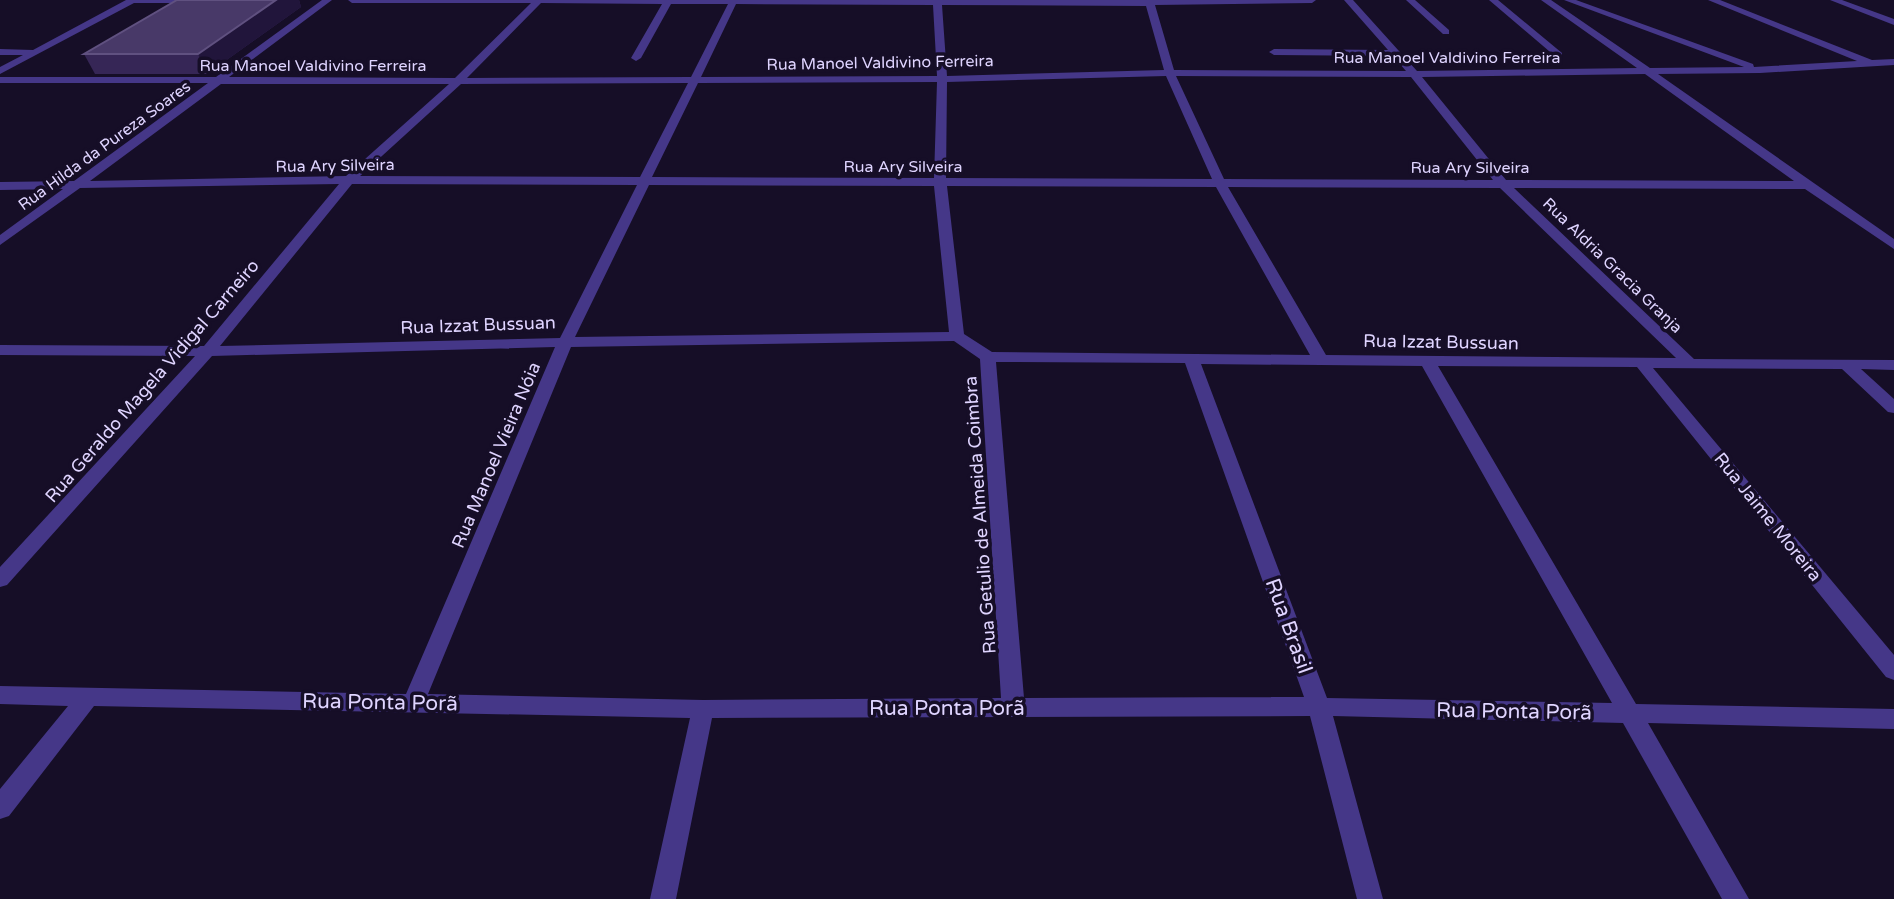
<svg xmlns="http://www.w3.org/2000/svg" width="1894" height="899" font-family="'Varela Round',sans-serif">
  <style>
    .lines { fill: none; stroke-linecap: round; stroke-linejoin: round }
    .street { fill: #453788; fill-rule: evenodd }
    .wall { fill: #362656 }
    .shaded-wall { fill: #21153b }
    .building { fill: #483968; stroke: #605180; stroke-width: 2 }
    .labels { text-anchor: middle; stroke-width: 7; stroke-linejoin: round; paint-order: stroke }
    .far-street-label { font-size: 16px; fill: #dfd4ff; stroke: #160e27 }
    .street-label { font-size: 18px; fill: #dfd4ff; stroke: #160e27 }
    .near-street-label { font-size: 21px; fill: #dfd4ff; stroke: #160e27 }
  </style>
  <rect width="100%" height="100%" fill="#160e27"/>
  <g class="lines">
    <path class="street" d="M 126,0 L 241,0 L 237,3 L 134,3 L 0,74 L 0,67 L 23,55 L 0,55 L 0,49 L 33,50 Z
      M 322,0 L 332,0 L 229,77 L 455,78 L 531,3 L 352,3 L 348,0 L 1316,0 L 1312,3 L 1155,5 L 1174,70 L 1406,71 L 1393,56 L 1274,55 L 1269,52 L 1274,49 L 1388,50 L 1344,0 L 1353,0 L 1417,71 L 1637,68 L 1541,0 L 1551,0 L 1650,68 L 1744,67 L 1564,0 L 1576,0 L 1753,64 L 1754,67 L 1857,61 L 1708,0 L 1720,0 L 1872,60 L 1894,59 L 1894,65 L 1760,73 L 1658,74 L 1894,239 L 1894,249 L 1805,189 L 1514,188 L 1694,359 L 1894,360 L 1894,370 L 1861,369 L 1894,399 L 1894,413 L 1888,412 L 1842,369 L 1653,368 L 1894,655 L 1894,680 L 1886,677 L 1637,367 L 1438,366 L 1636,704 L 1894,709 L 1894,729 L 1648,723 L 1749,899 L 1722,899 L 1623,723 L 1333,716 L 1383,899 L 1357,899 L 1310,716 L 712,718 L 676,899 L 650,899 L 690,718 L 94,706 L 9,816 L 0,819 L 0,789 L 68,706 L 0,704 L 0,686 L 406,694 L 555,347 L 212,356 L 7,585 L 0,587 L 0,567 L 195,356 L 0,355 L 0,345 L 204,346 L 339,184 L 80,188 L 0,245 L 0,235 L 63,189 L 0,190 L 0,182 L 74,181 L 208,83 L 0,83 L 0,77 L 216,77 ZM 541,3 L 662,4 L 631,58 L 636,61 L 641,58 L 671,4 L 728,4 L 691,77 L 467,78 ZM 736,4 L 933,5 L 937,76 L 701,77 ZM 942,5 L 1146,6 L 1164,70 L 947,76 ZM 1645,74 L 1794,181 L 1506,180 L 1422,77 ZM 1166,76 L 1212,179 L 946,178 L 947,82 ZM 1176,76 L 1411,77 L 1493,180 L 1224,179 ZM 937,82 L 934,178 L 652,177 L 698,83 ZM 688,83 L 640,177 L 360,176 L 461,84 ZM 221,84 L 449,84 L 346,176 L 90,181 ZM 352,184 L 637,185 L 560,338 L 220,346 ZM 649,185 L 934,186 L 949,332 L 575,337 ZM 947,186 L 1216,187 L 1310,355 L 992,352 L 964,334 ZM 1228,187 L 1500,188 L 1676,358 L 1326,355 ZM 954,341 L 980,359 L 1001,698 L 703,700 L 428,694 L 571,347 ZM 996,362 L 1185,363 L 1304,697 L 1024,698 ZM 1201,364 L 1422,366 L 1612,703 L 1327,698 Z
      M 1406,0 L 1415,0 L 1449,30 L 1449,34 L 1443,34 Z
      M 1489,0 L 1498,0 L 1562,53 L 1562,57 L 1556,57 Z
      M 1830,0 L 1842,0 L 1894,19 L 1894,25 Z"/>
  </g>
  <path class="wall" d="M 177,0 L 299,0 L 301,7 L 207,74 L 95,74 L 84,54 Z"/>
  <path class="shaded-wall" d="M 276,0 L 299,0 L 301,7 L 207,74 L 198,54 Z"/>
  <path class="building" d="M 177,0 L 276,0 L 198,54 L 84,54 Z"/>
  <g class="labels">
    <g class="far-street-label">
      <text x="1447" y="63">Rua Manoel Valdivino Ferreira</text>
      <text transform="translate(880 62) rotate(-1)" y="6">Rua Manoel Valdivino Ferreira</text>
      <text x="313" y="71">Rua Manoel Valdivino Ferreira</text>
      <text transform="translate(104 145) rotate(-36)" y="6">Rua Hilda da Pureza Soares</text>
      <text transform="translate(335 165) rotate(-1)" y="6">Rua Ary Silveira</text>
      <text x="903" y="172">Rua Ary Silveira</text>
      <text x="1470" y="173">Rua Ary Silveira</text>
      <text transform="translate(1613 265) rotate(44)" y="6">Rua Aldria Gracia Granja</text>
    </g>
    <g class="street-label">
      <text transform="translate(478 325) rotate(-2)" y="6">Rua Izzat Bussuan</text>
      <text transform="translate(1441 342) rotate(1)" y="6">Rua Izzat Bussuan</text>
      <text transform="translate(152 381) rotate(-49)" y="6">Rua Geraldo Magela Vidigal Carneiro</text>
      <text transform="translate(496 455) rotate(-67)" y="6">Rua Manoel Vieira Nóia</text>
      <text transform="translate(980 515) rotate(-94)" y="6">Rua Getulio de Almeida Coimbra</text>
      <text transform="translate(1768 517) rotate(51)" y="6">Rua Jaime Moreira</text>
    </g>
    <g class="near-street-label">
      <text transform="translate(1289 626) rotate(70)" y="7">Rua Brasil</text>
      <text transform="translate(380 702) rotate(1)" y="7">Rua Ponta Porã</text>
      <text x="947" y="715">Rua Ponta Porã</text>
      <text transform="translate(1514 711) rotate(1)" y="7">Rua Ponta Porã</text>
    </g>
  </g>
</svg>
